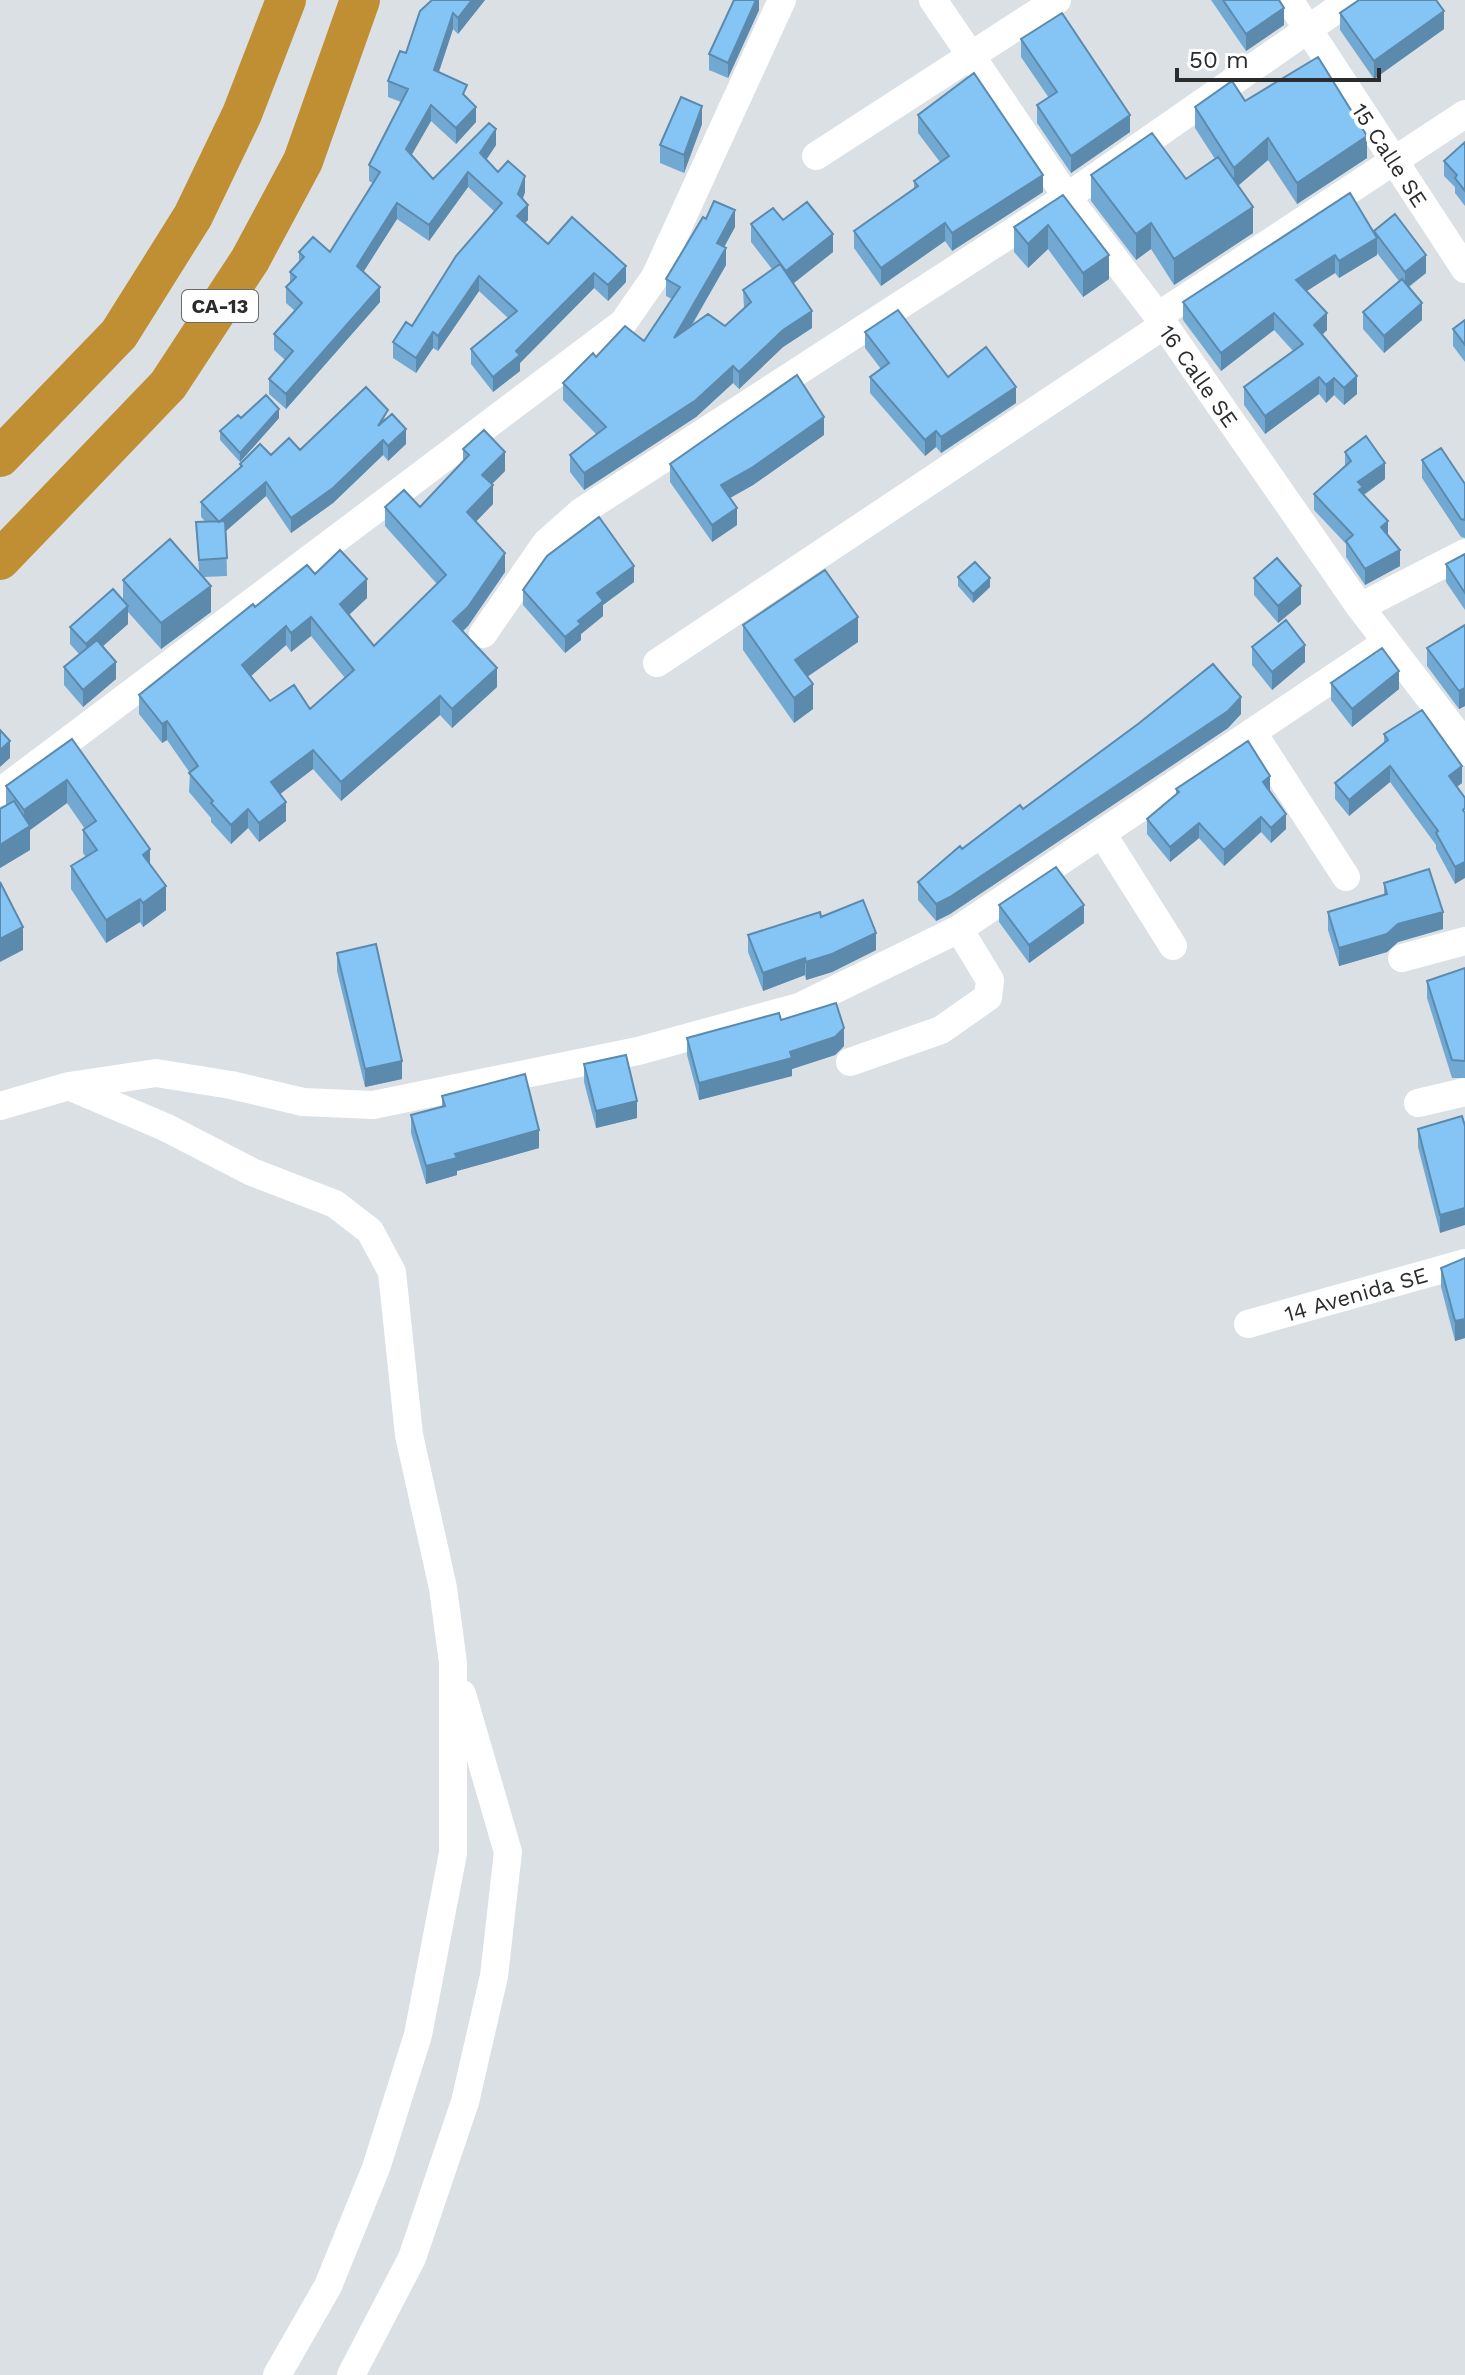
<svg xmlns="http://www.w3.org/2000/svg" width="1465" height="2375" font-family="'Work Sans',sans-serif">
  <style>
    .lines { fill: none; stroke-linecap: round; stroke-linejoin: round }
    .minor { stroke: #fff; stroke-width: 28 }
    .highway { stroke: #c08f34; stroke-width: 40 }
    .wall { fill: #72a9d3; fill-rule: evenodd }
    .shaded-wall { fill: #5c8aac }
    .building { fill: #84c5f5; stroke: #5c8aac; stroke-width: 2; fill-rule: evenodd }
    .labels { text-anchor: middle; stroke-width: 8; stroke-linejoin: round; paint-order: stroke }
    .shield { fill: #fff; stroke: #6a6b6c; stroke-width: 2 }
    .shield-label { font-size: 20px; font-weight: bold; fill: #2a2c2d }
    .street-label { font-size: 22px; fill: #2a2c2d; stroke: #fff }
  </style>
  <rect width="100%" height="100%" fill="#dbe0e5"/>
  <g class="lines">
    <path class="minor" d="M 933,0 L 1067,197 L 1158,316 L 1360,607 L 1454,730 L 1465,752
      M 1289,0 L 1465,269
      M 816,156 L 1057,0
      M 1158,316 L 1465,114
      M 1360,607 L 1465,553
      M 483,634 L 546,543 L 581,512 L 1067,197 L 1350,0
      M 657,663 L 1164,325
      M 1253,733 L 1346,877
      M 0,792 L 623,323 L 655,277 L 782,0
      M 1103,835 L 1173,946
      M 1402,958 L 1465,941
      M 850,1062 L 941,1030 L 988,997 L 990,980 L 959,929
      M 69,1086 L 165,1127 L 252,1172 L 335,1204 L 370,1231 L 392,1272 L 409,1435 L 443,1588 L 453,1663 L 453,1853 L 418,2035 L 376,2168 L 328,2286 L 277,2375
      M 1418,1103 L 1465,1092
      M 0,1106 L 69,1086 L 156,1073 L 231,1085 L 303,1102 L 373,1105 L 638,1051 L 799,1007 L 959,929 L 1387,642
      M 1248,1324 L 1465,1263
      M 351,2375 L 412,2258 L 465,2102 L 494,1976 L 508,1852 L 462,1694"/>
    <path class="highway" d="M 0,457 L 119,334 L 193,216 L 242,114 L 286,0
      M 0,560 L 168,385 L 250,260 L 303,161 L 360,0"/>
  </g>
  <path class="wall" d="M 485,0 L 458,34 L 453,29 L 439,72 L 467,98 L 476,122 L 456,144 L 431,121 L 411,155 L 433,179 L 496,145 L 486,160 L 498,172 L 525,192 L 523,199 L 528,220 L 525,223 L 548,244 L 626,282 L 608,301 L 594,288 L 520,363 L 520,371 L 493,392 L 471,364 L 471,349 L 508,318 L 479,291 L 438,351 L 433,348 L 416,373 L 393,358 L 393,342 L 412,326 L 495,212 L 468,187 L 429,241 L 397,219 L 363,272 L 380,302 L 286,409 L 269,394 L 269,379 L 285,360 L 274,350 L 274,334 L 295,311 L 286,303 L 286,287 L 290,282 L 290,272 L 299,262 L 299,252 L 330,252 L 373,183 L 369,181 L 369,165 L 401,102 L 388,97 L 388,81 L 406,53 L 420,11 Z
    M 759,0 L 759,10 L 728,78 L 709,70 L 709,54 Z
    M 1211,0 L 1279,0 L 1284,25 L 1246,51 Z
    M 1340,13 L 1444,29 L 1374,79 L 1340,30 Z
    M 1021,39 L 1130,132 L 1071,173 L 1037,123 L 1037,105 L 1049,98 L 1021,57 Z
    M 1245,101 L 1367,158 L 1297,204 L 1268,160 L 1238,186 L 1253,233 L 1174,285 L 1151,249 L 1136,260 L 1091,201 L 1091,175 L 1186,179 L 1215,159 L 1195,128 L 1195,107 Z
    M 918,115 L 1043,192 L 952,251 L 945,241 L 881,286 L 854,248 L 854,231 L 914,189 L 914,181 L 940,162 L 918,133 Z
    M 702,124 L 684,173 L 660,163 L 660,145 Z
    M 1465,142 L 1465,206 L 1455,193 L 1455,187 L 1444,176 L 1444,161 Z
    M 1063,195 L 1109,279 L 1083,297 L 1048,249 L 1028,268 L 1014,252 L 1014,227 Z
    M 783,220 L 833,252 L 793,284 L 812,328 L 783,347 L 739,389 L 733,383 L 696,417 L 584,490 L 570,472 L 570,455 L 596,434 L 563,400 L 563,383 L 596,357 L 644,341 L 672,299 L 666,296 L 666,279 L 735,227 L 724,247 L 726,265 L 691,327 L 725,326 L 744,308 L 743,290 L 772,269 L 751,242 L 751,224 Z
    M 1374,232 L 1426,273 L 1409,287 L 1422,320 L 1384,353 L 1363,329 L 1363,312 L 1399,281 L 1377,253 L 1377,255 L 1339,278 L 1335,273 L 1306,291 L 1327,330 L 1322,335 L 1357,394 L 1344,405 L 1334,395 L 1326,403 L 1319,394 L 1265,434 L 1244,405 L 1244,387 L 1294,352 L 1274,330 L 1221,371 L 1183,320 L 1183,302 Z
    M 1465,320 L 1465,362 L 1453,346 L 1453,329 Z
    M 865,332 L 948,377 L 1016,403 L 941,453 L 936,447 L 925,456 L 870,393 L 870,377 L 881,369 L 865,348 Z
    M 388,417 L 406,444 L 388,461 L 383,455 L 333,503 L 291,533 L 266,496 L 226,531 L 227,576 L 204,577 L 211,612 L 161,649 L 128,612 L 128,624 L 103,646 L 116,679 L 83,707 L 64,685 L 64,667 L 79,654 L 70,644 L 70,627 L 123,601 L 123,580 L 199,571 L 196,522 L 206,522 L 201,517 L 201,502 L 240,468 L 240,464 L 271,455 L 300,450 Z
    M 241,418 L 279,418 L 240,462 L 220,440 L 220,431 Z
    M 824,435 L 753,485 L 730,498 L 737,525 L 712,542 L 670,482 L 670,464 Z
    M 463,449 L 505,471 L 492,484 L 493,504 L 476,521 L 505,572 L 468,626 L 463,631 L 497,687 L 452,728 L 440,715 L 341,801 L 313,769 L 280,794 L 286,821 L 259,842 L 248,828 L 231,844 L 211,822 L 211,818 L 189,792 L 190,773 L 167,740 L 162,743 L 139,714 L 139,695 L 255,607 L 315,574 L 367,598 L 349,615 L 374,646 L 437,584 L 385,526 L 385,507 L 420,507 L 463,462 ZM 311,636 L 345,678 L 310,709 L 270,701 L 251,676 L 286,645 L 291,652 Z
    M 1345,452 L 1385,479 L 1364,495 L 1388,536 L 1400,566 L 1365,585 L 1346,557 L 1346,544 L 1314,510 L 1314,494 L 1345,467 Z
    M 1422,460 L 1465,484 L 1465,538 L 1461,537 L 1422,478 Z
    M 1465,554 L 1465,610 L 1446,582 L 1446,564 Z
    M 958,577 L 990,587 L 973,603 L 958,586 Z
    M 1254,578 L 1301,604 L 1278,623 L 1254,595 Z
    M 634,582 L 603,605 L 603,616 L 581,634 L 581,640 L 565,653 L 523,605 L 523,590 Z
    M 743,625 L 858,642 L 807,677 L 813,709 L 794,723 L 743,650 Z
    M 1465,625 L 1465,706 L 1459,709 L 1427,666 L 1427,648 Z
    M 1252,647 L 1305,662 L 1272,690 L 1252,665 Z
    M 1331,683 L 1399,689 L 1352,727 L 1331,700 Z
    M 1241,714 L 1228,728 L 950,914 L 936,921 L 918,900 L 918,882 L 962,849 L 1023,809 Z
    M 1384,734 L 1462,783 L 1457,787 L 1455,884 L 1436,849 L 1436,845 L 1390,782 L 1349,816 L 1335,799 L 1335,783 L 1384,742 Z
    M 72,739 L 150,865 L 166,910 L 143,927 L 140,922 L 106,943 L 71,889 L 71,866 L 86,857 L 83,853 L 83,830 L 85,829 L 67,803 L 30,830 L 30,850 L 0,868 L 0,809 L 6,805 L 6,786 Z
    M 1176,789 L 1270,791 L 1286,829 L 1271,843 L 1261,832 L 1224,866 L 1199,838 L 1170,862 L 1147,834 L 1147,819 L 1176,794 Z
    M 1384,883 L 1443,929 L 1398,942 L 1387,952 L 1339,966 L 1328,930 L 1328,912 L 1384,895 Z
    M 999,905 L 1084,923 L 1029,963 L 999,922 Z
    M 821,917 L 876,950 L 832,972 L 806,980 L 805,975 L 763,991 L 748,952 L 748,935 Z
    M 337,953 L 402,1079 L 365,1087 L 337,971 Z
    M 1465,968 L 1465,1078 L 1452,1078 L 1427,998 L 1427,981 Z
    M 781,1020 L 844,1046 L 835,1055 L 792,1069 L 792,1076 L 699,1100 L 687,1055 L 687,1038 Z
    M 584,1064 L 637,1118 L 596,1128 L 584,1082 Z
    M 442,1096 L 539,1148 L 457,1171 L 457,1175 L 426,1184 L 411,1133 L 411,1115 L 442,1107 Z
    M 1465,1126 L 1440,1233 L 1418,1147 L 1418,1129 Z
    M 1465,1258 L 1465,1338 L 1455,1341 L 1441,1287 L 1441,1268 Z"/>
  <path class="shaded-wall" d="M 472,0 L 485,0 L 458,34 L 458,18 Z
    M 756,0 L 759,0 L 759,10 L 728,78 L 728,63 Z
    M 1284,8 L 1284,25 L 1246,51 L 1246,34 Z
    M 1444,11 L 1444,29 L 1374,79 L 1374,61 Z
    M 453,13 L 453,29 L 434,86 L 434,70 Z
    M 431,105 L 431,121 L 406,165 L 406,149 Z
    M 702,106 L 702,124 L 684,173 L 684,155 Z
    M 476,107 L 476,122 L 456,144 L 456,128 Z
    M 1130,115 L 1130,132 L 1071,173 L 1071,156 Z
    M 496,129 L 496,145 L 480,169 L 480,153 Z
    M 1367,136 L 1367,158 L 1297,204 L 1297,183 Z
    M 1268,138 L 1268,160 L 1234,189 L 1234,168 Z
    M 468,172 L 468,187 L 429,241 L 429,225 Z
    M 1043,175 L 1043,192 L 952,251 L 952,233 Z
    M 525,176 L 525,192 L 518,210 L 518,194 Z
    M 397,203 L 397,219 L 357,282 L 357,266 Z
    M 528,205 L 528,220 L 517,231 L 517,216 Z
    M 1253,207 L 1253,233 L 1174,285 L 1174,259 Z
    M 735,210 L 735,227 L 717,260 L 717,243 Z
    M 945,223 L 945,241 L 881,286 L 881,268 Z
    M 1151,223 L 1151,249 L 1136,260 L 1136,234 Z
    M 1048,225 L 1048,249 L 1028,268 L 1028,244 Z
    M 833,234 L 833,252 L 786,289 L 786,271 Z
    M 1377,238 L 1377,255 L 1339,278 L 1339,261 Z
    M 726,248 L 726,265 L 674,355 L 674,338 Z
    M 1109,255 L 1109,279 L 1083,297 L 1083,273 Z
    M 1335,255 L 1335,273 L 1296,298 L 1296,280 Z
    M 1426,255 L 1426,273 L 1405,289 L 1405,272 Z
    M 626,266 L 626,282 L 608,301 L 608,285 Z
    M 594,273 L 594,288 L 520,363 L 520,371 L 493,392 L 493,377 L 516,351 Z
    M 479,276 L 479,291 L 438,351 L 438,336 Z
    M 380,287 L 380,302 L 286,409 L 286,394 Z
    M 1422,303 L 1422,320 L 1384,353 L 1384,336 Z
    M 812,311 L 812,328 L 783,347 L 739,389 L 739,372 L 783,330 Z
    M 1274,313 L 1274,330 L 1221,371 L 1221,353 Z
    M 1327,313 L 1327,330 L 1314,342 L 1314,325 Z
    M 433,332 L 433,348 L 416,373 L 416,358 Z
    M 733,366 L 733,383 L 696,417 L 584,490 L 584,473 Z
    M 1357,376 L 1357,394 L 1344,405 L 1344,388 Z
    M 1319,377 L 1319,394 L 1265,434 L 1265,416 Z
    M 1334,378 L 1334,395 L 1326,403 L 1326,385 Z
    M 1016,387 L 1016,403 L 941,453 L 941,437 Z
    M 279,409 L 279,418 L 240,462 L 240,453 Z
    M 824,417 L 824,435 L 753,485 L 721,503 L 721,485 Z
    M 406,429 L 406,444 L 388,461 L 388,446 Z
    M 936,431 L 936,447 L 925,456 L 925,440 Z
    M 383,440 L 383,455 L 333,503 L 291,533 L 291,518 Z
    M 505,452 L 505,471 L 482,494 L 482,475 Z
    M 1385,463 L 1385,479 L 1363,495 L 1363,503 L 1358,482 Z
    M 266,482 L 266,496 L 219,537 L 219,522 Z
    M 493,485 L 493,504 L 467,531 L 467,512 Z
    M 737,508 L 737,525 L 712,542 L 712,525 Z
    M 1388,521 L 1388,537 L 1381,527 Z
    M 1400,550 L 1400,566 L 1365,585 L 1365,569 Z
    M 505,553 L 505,572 L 468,626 L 453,640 L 453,621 Z
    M 634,566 L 634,582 L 603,605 L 603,616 L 581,634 L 581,640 L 565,653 L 565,637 L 597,593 Z
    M 990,578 L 990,587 L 973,603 L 973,594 Z
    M 367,579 L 367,598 L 340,623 L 340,604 Z
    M 211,586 L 211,612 L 161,649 L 161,623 Z
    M 1301,586 L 1301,604 L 1278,623 L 1278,606 Z
    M 128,606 L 128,624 L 86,661 L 86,644 Z
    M 311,617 L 311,636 L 291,652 L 291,633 Z
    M 858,617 L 858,642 L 795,685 L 795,660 Z
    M 286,626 L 286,645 L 242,684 L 242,665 Z
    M 1305,645 L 1305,662 L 1272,690 L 1272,672 Z
    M 116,662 L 116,679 L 83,707 L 83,690 Z
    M 497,668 L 497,687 L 452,728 L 452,709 Z
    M 1399,671 L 1399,689 L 1352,727 L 1352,709 Z
    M 813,684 L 813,709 L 794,723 L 794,698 Z
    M 1465,688 L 1465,706 L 1459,709 L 1459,691 Z
    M 440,696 L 440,715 L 341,801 L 341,782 Z
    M 1241,697 L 1241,714 L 1228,728 L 950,914 L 936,921 L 936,904 Z
    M 167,721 L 167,740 L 162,743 L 162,724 Z
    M 10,741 L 10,758 L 0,767 L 0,750 Z
    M 313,750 L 313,769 L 271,801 L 271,782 Z
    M 1390,766 L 1390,782 L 1349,816 L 1349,800 Z
    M 1462,766 L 1462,783 L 1449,792 L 1449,776 Z
    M 1270,776 L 1270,791 L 1263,782 Z
    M 67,780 L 67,803 L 30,830 L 30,850 L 0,868 L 0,845 L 24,830 L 24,810 Z
    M 286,802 L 286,821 L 259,842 L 259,823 Z
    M 248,809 L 248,828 L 231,844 L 231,825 Z
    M 1286,814 L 1286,829 L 1271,843 L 1271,828 Z
    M 1261,817 L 1261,832 L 1224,866 L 1224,850 Z
    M 1199,823 L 1199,838 L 1170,862 L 1170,847 Z
    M 150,849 L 150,873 L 143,855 Z
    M 1465,862 L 1465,878 L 1455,884 L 1455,867 Z
    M 166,886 L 166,910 L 143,927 L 143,903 Z
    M 140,899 L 140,922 L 106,943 L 106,920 Z
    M 1084,905 L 1084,923 L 1029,963 L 1029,945 Z
    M 1443,912 L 1443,929 L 1398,942 L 1387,952 L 1339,966 L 1339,948 L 1398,924 Z
    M 23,927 L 23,950 L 0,962 L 0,939 Z
    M 876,933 L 876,950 L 832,972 L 806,980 L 806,962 Z
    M 805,958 L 805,975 L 763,991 L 763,973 Z
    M 844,1028 L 844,1046 L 835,1055 L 792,1069 L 792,1076 L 699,1100 L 699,1083 L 790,1052 Z
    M 402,1061 L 402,1079 L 365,1087 L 365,1069 Z
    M 637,1101 L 637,1118 L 596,1128 L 596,1111 Z
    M 539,1130 L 539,1148 L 457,1171 L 457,1175 L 426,1184 L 426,1166 L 455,1154 Z
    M 1465,1208 L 1465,1225 L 1440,1233 L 1440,1215 Z
    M 1465,1319 L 1465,1338 L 1455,1341 L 1455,1321 Z"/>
  <path class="building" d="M 432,0 L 472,0 L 458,18 L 453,13 L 434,70 L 467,85 L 463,94 L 476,107 L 456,128 L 431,105 L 406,149 L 433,179 L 489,123 L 496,129 L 480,153 L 498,172 L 508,161 L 525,176 L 518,194 L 528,205 L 517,216 L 548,244 L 572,217 L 626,266 L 608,285 L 594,273 L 516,351 L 520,355 L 493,377 L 471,349 L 517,311 L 479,276 L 438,336 L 433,332 L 416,358 L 393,342 L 406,322 L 412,326 L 456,256 L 502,203 L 468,172 L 429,225 L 397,203 L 357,266 L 380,287 L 286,394 L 269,379 L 293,351 L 274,334 L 302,303 L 286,287 L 296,277 L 290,272 L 304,257 L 299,252 L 313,237 L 330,252 L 380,172 L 369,165 L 408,89 L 388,81 L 400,51 L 406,53 L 420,11 Z
    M 734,0 L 756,0 L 728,63 L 709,54 Z
    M 1223,0 L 1279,0 L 1284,8 L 1246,34 Z
    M 1359,0 L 1436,0 L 1444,11 L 1374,61 L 1340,13 Z
    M 1062,13 L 1130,115 L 1071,156 L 1037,105 L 1057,92 L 1021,39 Z
    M 1318,57 L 1367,136 L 1297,183 L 1268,138 L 1234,168 L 1195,107 L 1232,81 L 1245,101 Z
    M 974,73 L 1043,175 L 952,233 L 945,223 L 881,268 L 854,231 L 918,186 L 914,181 L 949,156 L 918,115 Z
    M 681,97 L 702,106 L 684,155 L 660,145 Z
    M 1152,133 L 1186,179 L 1218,157 L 1253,207 L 1174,259 L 1151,223 L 1136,234 L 1091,175 Z
    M 1465,142 L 1465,191 L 1455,178 L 1457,175 L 1444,161 Z
    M 1350,193 L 1377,238 L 1339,261 L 1335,255 L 1296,280 L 1327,313 L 1314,325 L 1357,376 L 1344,388 L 1334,378 L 1326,385 L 1319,377 L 1265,416 L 1244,387 L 1303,344 L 1274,313 L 1221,353 L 1183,302 Z
    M 1063,195 L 1109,255 L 1083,273 L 1048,225 L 1028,244 L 1014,227 Z
    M 714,201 L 735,210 L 717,243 L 726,248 L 674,338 L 708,314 L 725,326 L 751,302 L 743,290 L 780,264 L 812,311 L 783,330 L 739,372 L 733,366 L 696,400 L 584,473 L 570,455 L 606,427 L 563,383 L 593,353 L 596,357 L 625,326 L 644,341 L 680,287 L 666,279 L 703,217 L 706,219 Z
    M 807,202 L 833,234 L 786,271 L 751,224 L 773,208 L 783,220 Z
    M 1395,214 L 1426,255 L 1405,272 L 1374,231 Z
    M 1402,279 L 1422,303 L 1384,336 L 1363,312 Z
    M 898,310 L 948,377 L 986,347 L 1016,387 L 941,437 L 936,431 L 925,440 L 870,377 L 889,363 L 865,332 Z
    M 1465,320 L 1465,345 L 1453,329 Z
    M 797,375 L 824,417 L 753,467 L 721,485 L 737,508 L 712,525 L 670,464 Z
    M 366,387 L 388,410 L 378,426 L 392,414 L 406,429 L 388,446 L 383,440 L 333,488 L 291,518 L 266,482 L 219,522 L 201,502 L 242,466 L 240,464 L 260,444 L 271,455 L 289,438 L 300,450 Z
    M 266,395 L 279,409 L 240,453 L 220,431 L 238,415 L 241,418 Z
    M 484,430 L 505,452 L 482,475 L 493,485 L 467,512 L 505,553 L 468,607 L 453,621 L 497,668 L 452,709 L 440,696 L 341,782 L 313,750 L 271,782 L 286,802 L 259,823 L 248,809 L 231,825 L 211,803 L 213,801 L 189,773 L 198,766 L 167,721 L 162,724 L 139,695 L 253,604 L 255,607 L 307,565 L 315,574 L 340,550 L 367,579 L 340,604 L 374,646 L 446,575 L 385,507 L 404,490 L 420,507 L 469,455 L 463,449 ZM 311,617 L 354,670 L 310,709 L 294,685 L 270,701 L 242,665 L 286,626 L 291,633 Z
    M 1366,436 L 1385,463 L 1358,482 L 1363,487 L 1359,490 L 1388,521 L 1381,527 L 1400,550 L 1365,569 L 1346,541 L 1353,535 L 1314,494 L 1351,461 L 1345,452 Z
    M 1441,448 L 1465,484 L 1465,520 L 1461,519 L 1422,460 Z
    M 599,517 L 634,566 L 597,593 L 603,601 L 578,621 L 581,624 L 565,637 L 523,590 L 547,556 Z
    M 225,521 L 227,558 L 199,560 L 196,522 Z
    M 170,539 L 211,586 L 161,623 L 123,580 Z
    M 1465,554 L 1465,593 L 1446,564 Z
    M 1277,558 L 1301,586 L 1278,606 L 1254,578 Z
    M 975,562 L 990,578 L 973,594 L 958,577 Z
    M 825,570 L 858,617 L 795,660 L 813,684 L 794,698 L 743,625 Z
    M 113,589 L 128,606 L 86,644 L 70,627 Z
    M 1286,620 L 1305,645 L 1272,672 L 1252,647 Z
    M 1465,625 L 1465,688 L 1459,691 L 1427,648 Z
    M 97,640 L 116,662 L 83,690 L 64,667 Z
    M 1382,648 L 1399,671 L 1352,709 L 1331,683 Z
    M 1213,664 L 1241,697 L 1228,711 L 950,897 L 936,904 L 918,882 L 960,846 L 962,849 L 1020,805 L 1023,809 L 1138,724 Z
    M 1422,710 L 1462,766 L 1449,776 L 1465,798 L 1465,808 L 1463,810 L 1465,813 L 1465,862 L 1455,867 L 1436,833 L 1438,831 L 1390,766 L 1349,800 L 1335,783 L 1388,740 L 1384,734 Z
    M 0,730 L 10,741 L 0,750 Z
    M 72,739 L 150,849 L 143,855 L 166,886 L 143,903 L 140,899 L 106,920 L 71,866 L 97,850 L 83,830 L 96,821 L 67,780 L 24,810 L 6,786 Z
    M 1248,741 L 1270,776 L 1263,782 L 1286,814 L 1271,828 L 1261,817 L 1224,850 L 1199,823 L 1170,847 L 1147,819 L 1179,792 L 1176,789 Z
    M 14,801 L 30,826 L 0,845 L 0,809 Z
    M 1056,867 L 1084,905 L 1029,945 L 999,905 Z
    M 1429,869 L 1443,912 L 1398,924 L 1387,934 L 1339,948 L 1328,912 L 1387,894 L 1384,883 Z
    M 0,882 L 23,927 L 0,939 Z
    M 863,900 L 876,933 L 832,954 L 806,962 L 805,958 L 763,973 L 748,935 L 820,912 L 821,917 Z
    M 376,944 L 402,1061 L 365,1069 L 337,953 Z
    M 1465,968 L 1465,1061 L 1452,1060 L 1427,981 Z
    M 836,1003 L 844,1028 L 835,1037 L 790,1052 L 792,1058 L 699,1083 L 687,1038 L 779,1013 L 781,1020 Z
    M 626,1055 L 637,1101 L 596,1111 L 584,1064 Z
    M 525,1074 L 539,1130 L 455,1154 L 457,1158 L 426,1166 L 411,1115 L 445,1106 L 442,1096 Z
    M 1462,1116 L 1465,1126 L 1465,1208 L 1440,1215 L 1418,1129 Z
    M 1465,1258 L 1465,1319 L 1455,1321 L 1441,1268 Z"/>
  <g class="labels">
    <rect class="shield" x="182" y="290" width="76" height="32" rx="6"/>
    <g class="shield-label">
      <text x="220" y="313">CA-13</text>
    </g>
    <g class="street-label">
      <text transform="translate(1390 155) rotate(57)" y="8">15 Calle SE</text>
      <text transform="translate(1199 376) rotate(55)" y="8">16 Calle SE</text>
      <text transform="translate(1356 1294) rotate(-16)" y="8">14 Avenida SE</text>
    </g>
  </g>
  <path d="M1177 68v12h202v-12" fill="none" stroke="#2a2c2d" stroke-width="4"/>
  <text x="1189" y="68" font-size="24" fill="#2a2c2d" stroke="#ffffff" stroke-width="6" paint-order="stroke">50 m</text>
</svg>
